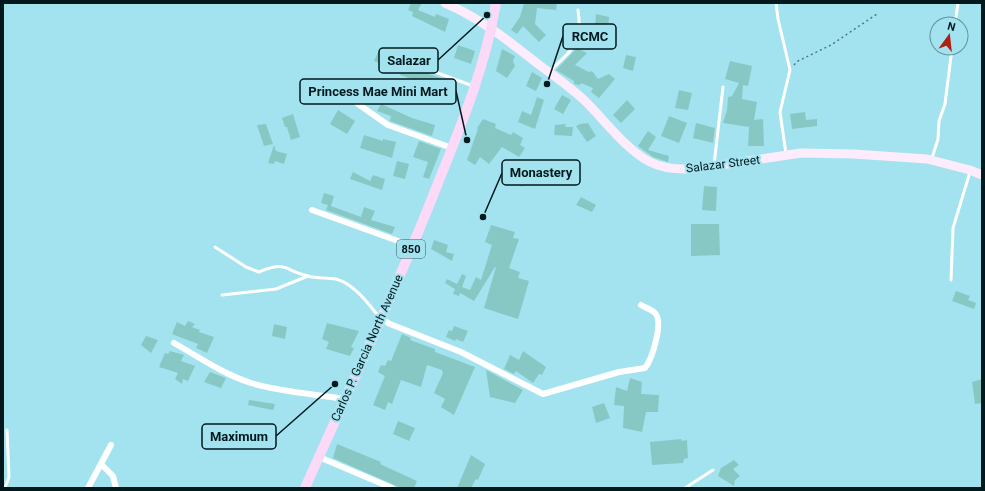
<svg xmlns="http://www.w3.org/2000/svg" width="985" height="491" font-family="Roboto,sans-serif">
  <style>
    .building { fill: #88c8c4 }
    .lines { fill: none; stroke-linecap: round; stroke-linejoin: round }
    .path { stroke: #4d7880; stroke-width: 1.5; stroke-dasharray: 2 3; stroke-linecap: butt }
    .lane { stroke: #fff; stroke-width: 3 }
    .street { stroke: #fff; stroke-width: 6 }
    .secondary { stroke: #fdecfb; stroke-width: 9 }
    .primary { stroke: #fbd9f7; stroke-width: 10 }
    .labels { text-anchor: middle; stroke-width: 4; stroke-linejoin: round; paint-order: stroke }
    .shield { fill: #a3e3ef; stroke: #32565c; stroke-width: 1 }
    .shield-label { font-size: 11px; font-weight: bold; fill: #01191d }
    .street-label { font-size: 12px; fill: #01191d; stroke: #a3e3ef }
    .leader { fill: none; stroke: #01191d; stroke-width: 1.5 }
    .callout-dot { fill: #01191d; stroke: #a3e3ef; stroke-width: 1.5 }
    .callout { fill: #a3e3ef; stroke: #01191d; stroke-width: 1.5 }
    .callout-label { font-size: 13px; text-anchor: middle; font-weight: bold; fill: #01191d }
  </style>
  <rect width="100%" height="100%" fill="#a3e3ef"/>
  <path class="building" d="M 411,3 L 422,3 L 418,10 L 435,17 L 436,14 L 449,19 L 445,32 L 412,16 L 413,12 L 408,10 Z
    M 524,3 L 557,3 L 556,10 L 537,8 L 535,24 L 546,35 L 539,42 L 523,26 L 517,34 L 511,30 L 520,17 Z
    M 596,14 L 609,17 L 608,31 L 595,28 Z
    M 458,45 L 475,51 L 471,64 L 454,58 Z
    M 577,48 L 587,53 L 575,65 L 589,72 L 592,71 L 598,79 L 609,74 L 615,79 L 599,98 L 591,92 L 593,88 L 581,83 L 580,85 L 574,84 L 574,81 L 556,70 Z
    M 502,49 L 515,56 L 513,61 L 515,66 L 507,78 L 496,71 Z
    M 379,50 L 394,56 L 390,67 L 374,61 Z
    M 626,55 L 636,57 L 633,71 L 623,68 Z
    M 406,59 L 422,65 L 420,71 L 441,78 L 438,88 L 400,75 Z
    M 730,61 L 752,66 L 748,86 L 743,85 L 742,99 L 757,102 L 754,120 L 763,119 L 764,146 L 748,146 L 749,127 L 723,123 L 727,110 L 728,97 L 732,96 L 739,83 L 725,79 Z
    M 532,72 L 542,78 L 536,91 L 526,86 Z
    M 679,90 L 692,93 L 688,110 L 675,108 Z
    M 562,95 L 571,100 L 563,114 L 554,109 Z
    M 537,97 L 544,100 L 535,129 L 518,122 L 522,111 L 531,115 Z
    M 627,100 L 635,109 L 621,123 L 613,115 Z
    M 381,104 L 412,118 L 435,125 L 432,136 L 390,121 L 391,116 L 377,111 Z
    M 338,110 L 355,121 L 347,134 L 330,124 Z
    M 805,112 L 806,120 L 817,119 L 817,126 L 792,129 L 790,114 Z
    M 293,114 L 300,137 L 291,140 L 287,127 L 285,127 L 282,118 Z
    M 669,116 L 687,123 L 679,143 L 661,136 Z
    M 483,119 L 496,124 L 495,128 L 511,135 L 513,132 L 523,138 L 520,145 L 525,148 L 519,157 L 502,147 L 489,164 L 480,157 L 475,165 L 467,160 L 478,129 L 477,128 Z
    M 588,123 L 596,136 L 587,142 L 576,126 L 580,124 Z
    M 696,123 L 715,128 L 713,143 L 693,138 Z
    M 266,124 L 273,144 L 264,146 L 257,125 Z
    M 566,124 L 565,127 L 573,127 L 572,136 L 554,135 L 555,125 Z
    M 648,131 L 656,137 L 648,150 L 669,156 L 668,162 L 653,157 L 638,146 Z
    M 364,135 L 383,141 L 383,139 L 396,142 L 392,158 L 360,148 Z
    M 419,141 L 441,149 L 429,179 L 423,177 L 428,162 L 413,157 Z
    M 274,145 L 276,151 L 287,154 L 284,164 L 275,161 L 274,164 L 268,163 Z
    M 397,161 L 409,164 L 405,179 L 393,176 Z
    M 515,164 L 530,174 L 522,187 L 508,178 Z
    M 353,172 L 370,181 L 373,175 L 385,179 L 382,190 L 350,179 Z
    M 704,186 L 717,187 L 716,211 L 702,210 Z
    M 324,193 L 334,196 L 331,206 L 321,203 Z
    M 581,197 L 596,205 L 592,212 L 576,205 Z
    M 328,205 L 361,217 L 364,207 L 375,211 L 371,220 L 395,227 L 392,234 L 326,210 Z
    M 691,224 L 719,224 L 720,255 L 691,256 Z
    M 491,225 L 515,232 L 513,238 L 519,239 L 509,268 L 520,272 L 518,278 L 529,281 L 518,319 L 484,308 L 496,267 L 495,267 L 474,301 L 460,293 L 459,296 L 453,294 L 455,289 L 445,283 L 447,279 L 457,284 L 462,274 L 466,276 L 462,287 L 470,290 L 476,277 L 481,280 L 492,245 L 485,242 Z
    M 434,240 L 448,245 L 446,252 L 454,254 L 452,261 L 431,249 Z
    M 956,291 L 970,296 L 968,300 L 976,303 L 974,309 L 952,301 Z
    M 188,321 L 195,324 L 192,327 L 200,330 L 199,332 L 214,337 L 207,353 L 196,348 L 198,344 L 172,334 L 177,322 L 185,326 Z
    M 327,323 L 359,331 L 351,347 L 354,348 L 350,356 L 326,349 L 329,342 L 322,339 Z
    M 274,324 L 287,327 L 285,339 L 272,336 Z
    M 454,326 L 468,331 L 463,342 L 456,339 L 455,341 L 446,337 L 449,330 L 452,331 Z
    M 402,334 L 411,338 L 410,340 L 435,349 L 435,352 L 475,367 L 454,415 L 441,407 L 445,399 L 434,393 L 443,373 L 442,370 L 427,365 L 421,387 L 401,380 L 392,404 L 388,402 L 385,410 L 373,405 L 385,376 L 378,372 L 381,365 L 385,366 L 388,360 L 391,361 Z
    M 146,336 L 158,340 L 151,353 L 141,345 Z
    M 170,351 L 184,355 L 181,361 L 195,366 L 188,381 L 183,379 L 182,384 L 175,379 L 178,373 L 159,367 L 165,353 L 168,354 Z
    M 523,351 L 546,367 L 542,375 L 539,374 L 533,383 L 516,371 L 514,374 L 504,369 L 510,355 L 519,360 Z
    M 486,370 L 523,390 L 515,403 L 490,397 Z
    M 210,372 L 226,378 L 221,388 L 204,382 Z
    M 630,378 L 642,382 L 641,394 L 659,395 L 658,412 L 646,412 L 642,432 L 623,428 L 624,406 L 614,405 L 616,387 L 627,391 Z
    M 982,379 L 982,403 L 975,404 L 972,382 Z
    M 249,400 L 275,404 L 273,410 L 248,405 Z
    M 604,403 L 610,418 L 596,423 L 592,407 Z
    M 398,421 L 415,428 L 409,441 L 393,434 Z
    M 681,439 L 682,441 L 687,440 L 688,458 L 684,459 L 683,463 L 652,465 L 650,442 Z
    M 337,444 L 381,462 L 380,464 L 417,481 L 414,488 L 401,488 L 333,458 Z
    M 471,455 L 485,464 L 478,480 L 476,479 L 471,488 L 457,488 Z
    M 734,460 L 739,465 L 733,469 L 740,476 L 735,480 L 734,486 L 718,476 L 721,468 Z"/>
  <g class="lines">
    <path class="path" d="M 794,65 L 798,61 L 831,45 L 877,14"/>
    <path class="lane" d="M 776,3 L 778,19 L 790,70 L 780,112 L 786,154
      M 955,24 L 958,3
      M 427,69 L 473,86
      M 550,71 C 573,48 583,45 578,10
      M 932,158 L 938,139 L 939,121 L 945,104 L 952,48
      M 714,165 L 723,87
      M 215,247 L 246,267 L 259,272 C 288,260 284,271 308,276 C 317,279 327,277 336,279 C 354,284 368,303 379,317
      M 951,280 L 953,228 L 970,172
      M 222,295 L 276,289 L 308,276
      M 5,488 L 9,477 L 7,430
      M 685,488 L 713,470"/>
    <path class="street" d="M 358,104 L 388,125 L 452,148
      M 312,210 L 412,246
      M 380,318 L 390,324 L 461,352 L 543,394 L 619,372 L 645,368 C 652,359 664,322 655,313 C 652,310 646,308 641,305
      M 174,343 C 199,357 223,374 251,383 C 280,392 314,394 345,399
      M 319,457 L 392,488
      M 101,464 L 113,476 L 116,488
      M 88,488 L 111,445"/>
    <path class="secondary" d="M 445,3 C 480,18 509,41 538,64 C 554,76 570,87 584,100 C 605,120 624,148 650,162 C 666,170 684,170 701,168 L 801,153 L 854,154 L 927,159 L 970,170 L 982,175"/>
    <path class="primary" d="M 305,488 C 351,385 399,283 440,178 C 463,121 486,64 496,3"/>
  </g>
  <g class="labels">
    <rect class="shield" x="397" y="240" width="28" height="18" rx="3"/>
    <g class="shield-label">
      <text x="411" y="253">850</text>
    </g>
    <g class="street-label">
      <text transform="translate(723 164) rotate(-7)" y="4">Salazar Street</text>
      <text transform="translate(367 348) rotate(-66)" y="4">Carlos P. Garcia North Avenue</text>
    </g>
  </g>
  <path class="leader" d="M547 84L563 36M487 15L438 60M467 140L456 91M483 217L502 173M335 384L276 436"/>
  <g class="callout-dot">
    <circle cx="547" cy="84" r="4"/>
    <circle cx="487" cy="15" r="4"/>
    <circle cx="467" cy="140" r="4"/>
    <circle cx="483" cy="217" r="4"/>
    <circle cx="335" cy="384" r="4"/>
  </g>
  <g class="callout">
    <rect x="563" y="24" width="53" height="25" rx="4"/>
    <rect x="379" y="48" width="59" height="25" rx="4"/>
    <rect x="300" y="79" width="156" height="25" rx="4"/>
    <rect x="502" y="160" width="78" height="25" rx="4"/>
    <rect x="202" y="424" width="74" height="25" rx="4"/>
  </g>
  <g class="callout-label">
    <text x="590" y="41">RCMC</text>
    <text x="409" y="65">Salazar</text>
    <text x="378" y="96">Princess Mae Mini Mart</text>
    <text x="541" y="177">Monastery</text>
    <text x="239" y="441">Maximum</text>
  </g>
  <rect width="985" height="491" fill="none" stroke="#01191d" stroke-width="8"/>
  <g transform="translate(949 36) rotate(15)"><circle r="19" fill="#a3e3ef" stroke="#62929b"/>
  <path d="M0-3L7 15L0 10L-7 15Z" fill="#af2110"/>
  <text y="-6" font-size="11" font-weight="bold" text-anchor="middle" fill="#01191d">N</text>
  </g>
</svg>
